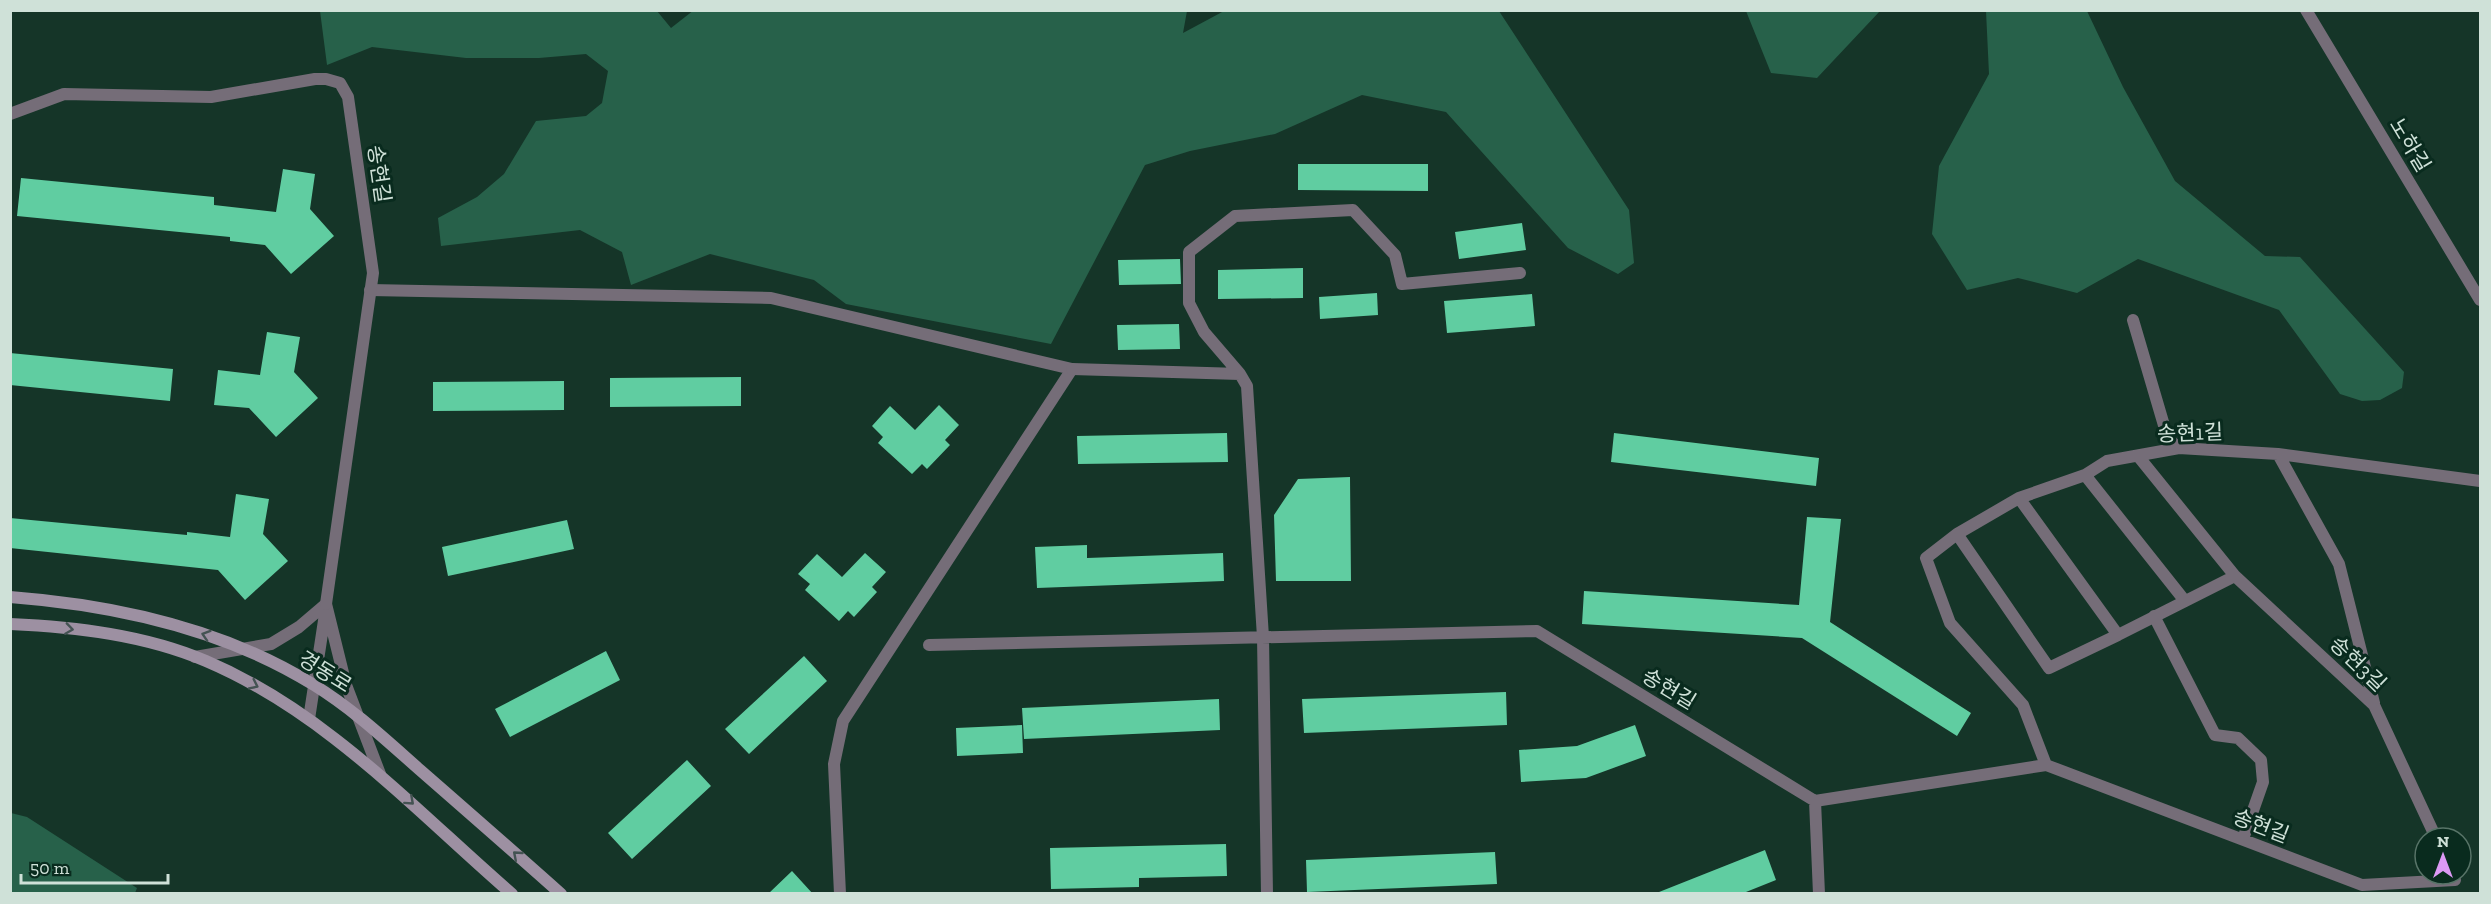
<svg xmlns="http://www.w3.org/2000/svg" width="2491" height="904" font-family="'Zilla Slab','Noto Sans KR',serif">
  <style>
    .forest { fill: #27614a }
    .building { fill: #60cda1 }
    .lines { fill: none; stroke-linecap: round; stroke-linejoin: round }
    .lane { stroke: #756d78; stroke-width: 12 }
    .street { stroke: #756d78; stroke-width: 12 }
    .secondary { stroke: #9d90a2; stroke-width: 12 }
    .oneway { stroke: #445353 }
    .labels { text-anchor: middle; stroke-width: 6; stroke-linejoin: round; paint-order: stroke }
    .street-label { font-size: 21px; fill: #cfe1d8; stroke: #092b1e }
  </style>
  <rect width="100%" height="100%" fill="#153528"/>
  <path class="forest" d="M 694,10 L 1187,11 L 1183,33 L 1224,11 L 1499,11 L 1629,210 L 1634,263 L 1618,274 L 1568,248 L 1446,112 L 1362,95 L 1275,134 L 1190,151 L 1145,165 L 1051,344 L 846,304 L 814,280 L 710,254 L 631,285 L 622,252 L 580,230 L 441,246 L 438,218 L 477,197 L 504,174 L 536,121 L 586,116 L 602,103 L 608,71 L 586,54 L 539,58 L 466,58 L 372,47 L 327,65 L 320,11 L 657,11 L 671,28 Z
    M 1746,11 L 1880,11 L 1817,78 L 1771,73 Z
    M 1986,11 L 2087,11 L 2123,87 L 2175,181 L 2265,256 L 2300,257 L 2404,372 L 2402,388 L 2380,400 L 2362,401 L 2340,394 L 2279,310 L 2138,259 L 2077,293 L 2018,278 L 1967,290 L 1932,234 L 1939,166 L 1989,74 Z
    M 11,813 L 27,817 L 137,888 L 135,893 L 11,893 Z"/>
  <path class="building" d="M 1298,164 L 1428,164 L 1428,191 L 1298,190 Z
    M 283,169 L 315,174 L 310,209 L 334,236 L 291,274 L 265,245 L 230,241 L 230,237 L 17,216 L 21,178 L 214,197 L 214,205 L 276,212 Z
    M 1522,223 L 1526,250 L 1459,259 L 1455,232 Z
    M 1180,259 L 1181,284 L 1119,285 L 1118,260 Z
    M 1303,268 L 1303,298 L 1218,299 L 1218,270 Z
    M 1377,293 L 1378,315 L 1320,319 L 1319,297 Z
    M 1532,294 L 1535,326 L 1447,333 L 1444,301 Z
    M 1179,324 L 1180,349 L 1118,350 L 1117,325 Z
    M 267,332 L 300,337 L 294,372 L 318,398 L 276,437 L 249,408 L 214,405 L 218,370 L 260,375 Z
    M 10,353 L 173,369 L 170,401 L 10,385 Z
    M 741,377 L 741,406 L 610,407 L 610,378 Z
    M 564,381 L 564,410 L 433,411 L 433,382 Z
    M 939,405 L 959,425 L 945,440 L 950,445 L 927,469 L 922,464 L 912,474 L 878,443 L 883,437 L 872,426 L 890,406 L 915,430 Z
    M 1227,433 L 1228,462 L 1078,464 L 1077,436 Z
    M 1614,433 L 1819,458 L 1816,486 L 1611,462 Z
    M 1350,477 L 1351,581 L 1276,581 L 1274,515 L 1298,479 Z
    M 236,494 L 269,499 L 263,534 L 288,561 L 245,600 L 218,570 L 10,548 L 10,518 L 187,535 L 187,532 L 230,537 Z
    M 1807,517 L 1841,519 L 1830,622 L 1971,713 L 1957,736 L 1802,638 L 1582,624 L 1584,591 L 1799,605 Z
    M 567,520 L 574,549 L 448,576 L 442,547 Z
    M 1087,545 L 1087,558 L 1223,553 L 1224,581 L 1037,588 L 1035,547 Z
    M 865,553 L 886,572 L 872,587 L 877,592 L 854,617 L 848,611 L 839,621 L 805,590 L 810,584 L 798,574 L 817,554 L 842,577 Z
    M 606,651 L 620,680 L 510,737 L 495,709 Z
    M 804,656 L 827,681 L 749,754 L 725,729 Z
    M 1506,692 L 1507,725 L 1304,733 L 1302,699 Z
    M 1219,699 L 1220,730 L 1024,739 L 1022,708 Z
    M 1022,725 L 1023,753 L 957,756 L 956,728 Z
    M 1635,725 L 1646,756 L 1586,778 L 1521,782 L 1519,750 L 1577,746 Z
    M 687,760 L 711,786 L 632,859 L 608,833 Z
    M 1226,844 L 1227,876 L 1139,878 L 1139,887 L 1051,889 L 1050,848 Z
    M 1765,850 L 1776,880 L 1741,894 L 1654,894 Z
    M 1495,852 L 1497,884 L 1307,892 L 1306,860 Z
    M 792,871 L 813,894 L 768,894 Z"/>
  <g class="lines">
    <path class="lane" d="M 370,290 L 771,298 L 1072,369 L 843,721 L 834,764 L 840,894
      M 326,604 L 346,685 L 380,774
      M 195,657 L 271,644 L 299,627 L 326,604
      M 309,719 L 325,614"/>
    <path class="street" d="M 2306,10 L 2480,300
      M 10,114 L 64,94 L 211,97 L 315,79 L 326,79 L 340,83 L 348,97 L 373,273 L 326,604
      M 2133,320 L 2168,439 L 2179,448
      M 1072,369 L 1240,374 L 1247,386 L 1263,637 L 1267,894
      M 1240,374 L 1204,332 L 1189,303 L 1189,252 L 1235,216 L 1353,210 L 1395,255 L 1402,284 L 1520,273
      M 2278,454 L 2339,564 L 2374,703
      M 2085,475 L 2185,601
      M 2019,498 L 2118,635 L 2235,576 L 2138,456
      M 1957,534 L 2049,668 L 2118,635
      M 2235,576 L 2374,705 L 2436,838
      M 2154,616 L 2215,735 L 2238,738 L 2261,760 L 2263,782 L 2243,839
      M 929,645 L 1537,631 L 1815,801 L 2046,765
      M 1815,801 L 1819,894
      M 2455,880 L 2362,885 L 2046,765 L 2023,705 L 1950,623 L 1926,558 L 1957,534 L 2019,498 L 2085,475 L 2107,461 L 2179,448 L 2278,454 L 2480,481"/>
    <path class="secondary" d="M 10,597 C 115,605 224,629 314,685 C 353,709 386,740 420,770 C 467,811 514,852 561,894
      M 10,624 C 76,627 145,635 206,661 C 326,712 415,810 512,894"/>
  </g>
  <defs><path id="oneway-chevron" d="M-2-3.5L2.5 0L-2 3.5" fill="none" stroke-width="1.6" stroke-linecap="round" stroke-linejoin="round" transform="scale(1.5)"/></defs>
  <g class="oneway">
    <use href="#oneway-chevron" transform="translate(69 629) rotate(8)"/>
    <use href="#oneway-chevron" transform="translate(206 635) rotate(-162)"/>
    <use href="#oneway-chevron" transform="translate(254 685) rotate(26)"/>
    <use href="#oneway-chevron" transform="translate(410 801) rotate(42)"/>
    <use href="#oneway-chevron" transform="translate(517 855) rotate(-139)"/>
  </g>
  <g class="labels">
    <g class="street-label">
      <text transform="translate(2410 145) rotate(59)" y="7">노하길</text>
      <text transform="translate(379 174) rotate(82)" y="7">송현길</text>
      <text transform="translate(2190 433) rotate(-2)" y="7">송현1길</text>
      <text transform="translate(2358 664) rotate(44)" y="7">송현3길</text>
      <text transform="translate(325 672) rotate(32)" y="7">경동로</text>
      <text transform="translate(1669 689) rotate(31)" y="7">송현길</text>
      <text transform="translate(2261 826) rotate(21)" y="7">송현길</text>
    </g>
  </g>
  <rect width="2491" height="904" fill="none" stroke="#cfe1d8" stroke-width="24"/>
  <g transform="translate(2443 856)"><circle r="28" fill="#092b1e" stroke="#587468" stroke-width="1.5"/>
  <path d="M0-4.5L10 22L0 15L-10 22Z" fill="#dc99f4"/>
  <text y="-9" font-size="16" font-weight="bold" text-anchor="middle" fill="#cfe1d8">N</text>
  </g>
  <path d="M21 874v9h147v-9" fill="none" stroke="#cfe1d8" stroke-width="3"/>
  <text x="30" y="874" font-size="18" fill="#cfe1d8" stroke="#092b1e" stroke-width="4.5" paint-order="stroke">50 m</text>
</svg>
